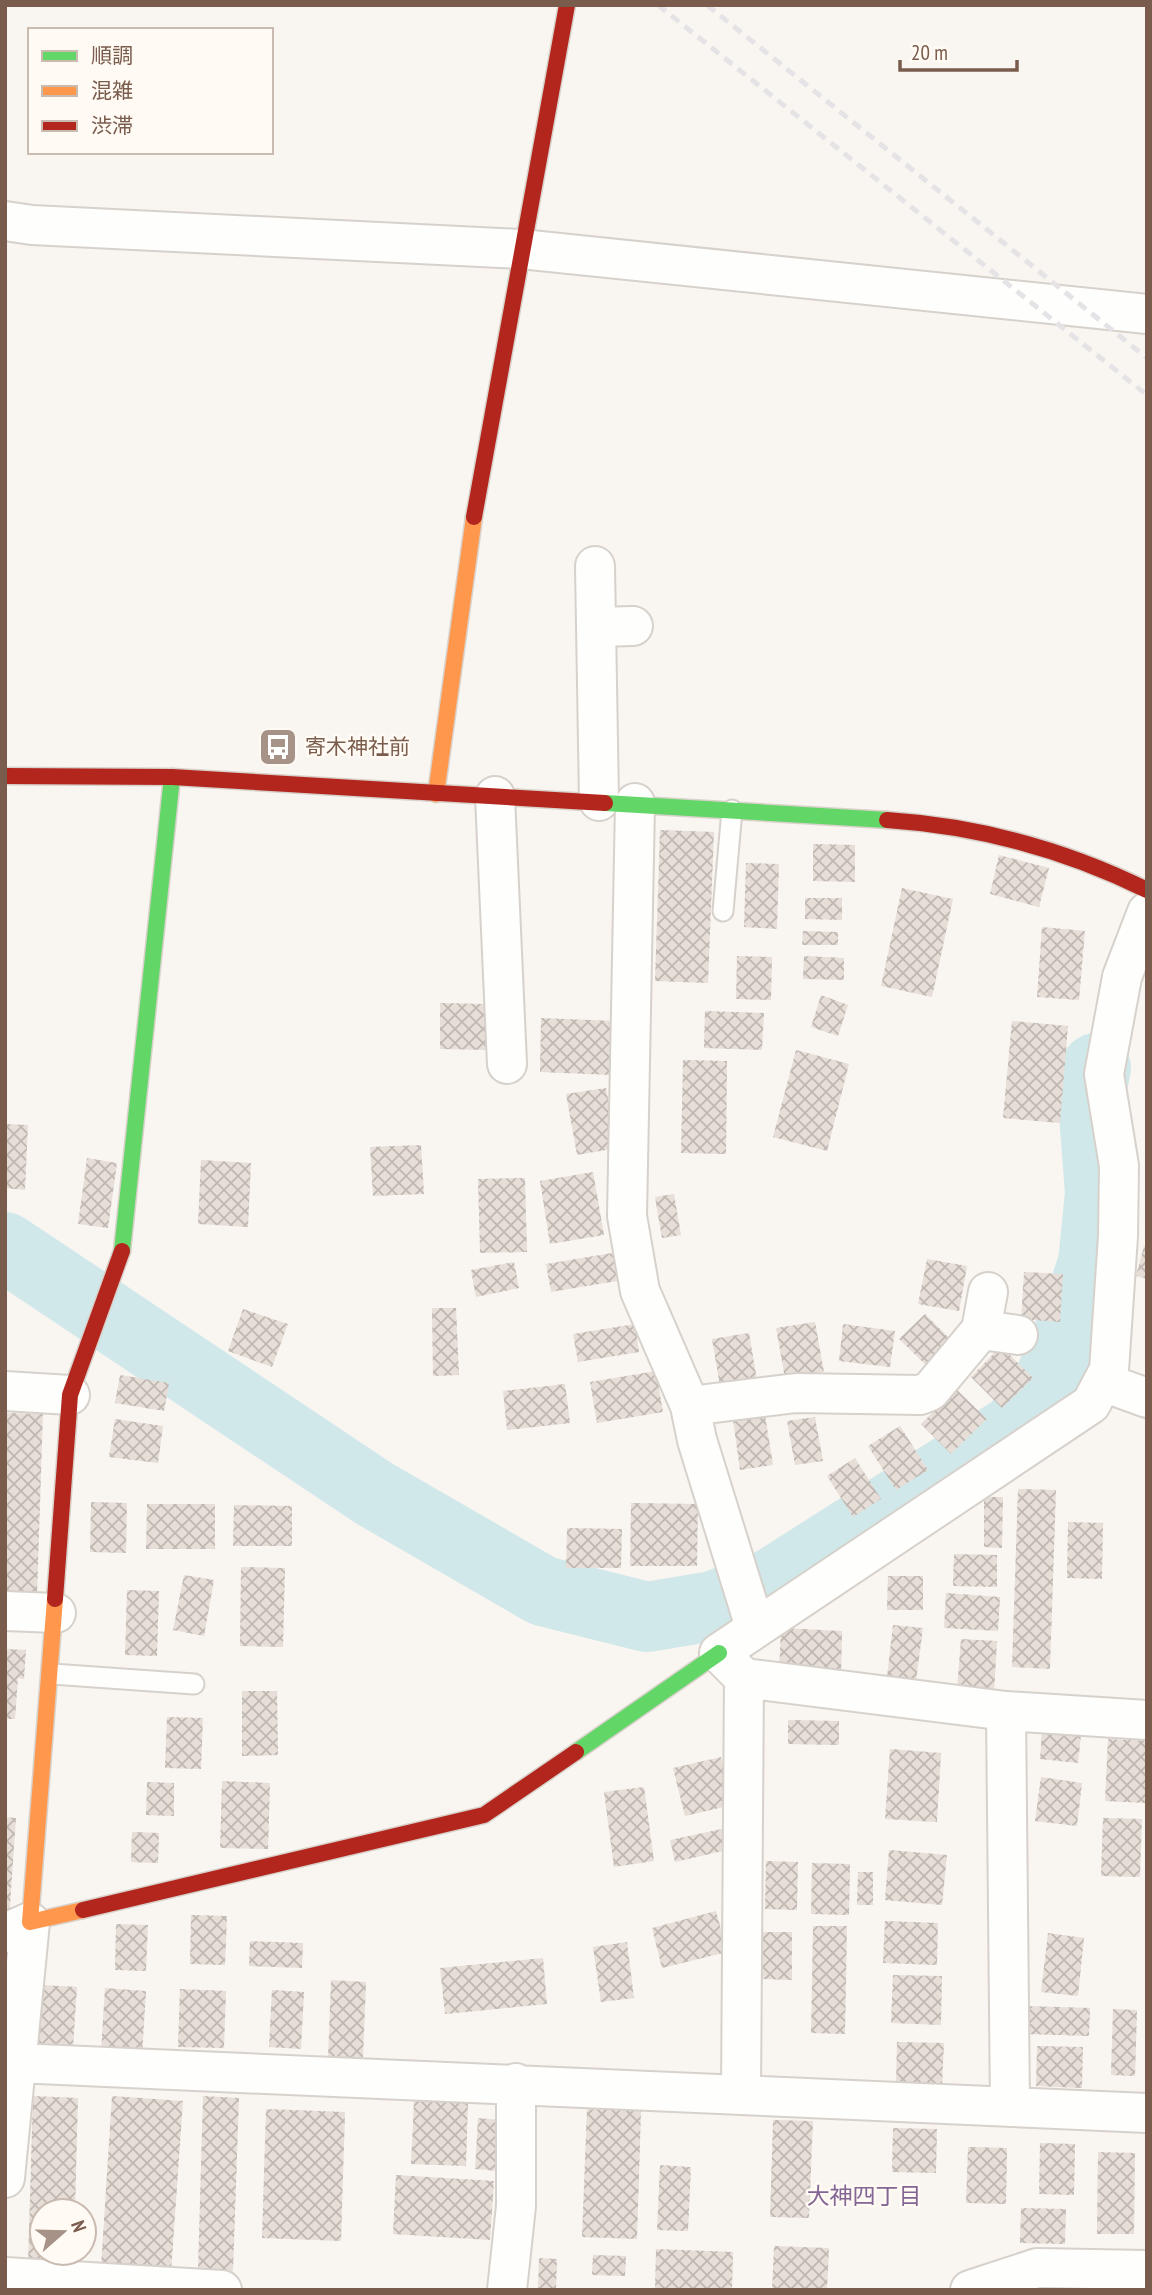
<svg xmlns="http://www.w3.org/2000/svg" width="1152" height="2295" font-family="'PT Sans Narrow','Noto Sans JP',sans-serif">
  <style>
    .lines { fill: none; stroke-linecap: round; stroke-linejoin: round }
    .river { stroke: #d0e8ea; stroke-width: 70 }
    .building { fill: url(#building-cross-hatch) }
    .lane-casing { stroke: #d7d1cb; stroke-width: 23 }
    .street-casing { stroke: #d7d1cb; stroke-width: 42 }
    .fast-casing { stroke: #d9d2cb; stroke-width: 19 }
    .slow-casing { stroke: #d9d2cb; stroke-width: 19 }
    .jam-casing { stroke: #d9d2cb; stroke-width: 19 }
    .lane { stroke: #fefefd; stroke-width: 19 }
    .street { stroke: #fefefd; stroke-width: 38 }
    .fast { stroke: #63d668; stroke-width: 16 }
    .slow { stroke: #ff974d; stroke-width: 16 }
    .jam { stroke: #b3261e; stroke-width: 16 }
    .rail { stroke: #e6e3e7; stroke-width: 5; stroke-dasharray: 10 7; stroke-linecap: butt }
    .labels { text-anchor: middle; stroke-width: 5; stroke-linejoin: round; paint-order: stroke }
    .poi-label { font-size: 21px; fill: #7a5c4d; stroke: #fffaf3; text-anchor: start }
    .neighbourhood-label { font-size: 23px; fill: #846695; stroke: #fffaf3 }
  </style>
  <defs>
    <pattern id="building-cross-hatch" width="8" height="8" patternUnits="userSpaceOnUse" patternTransform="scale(1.75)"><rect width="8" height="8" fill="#e6ded7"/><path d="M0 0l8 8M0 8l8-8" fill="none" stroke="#bfb7b1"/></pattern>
  </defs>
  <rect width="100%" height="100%" fill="#f9f5f0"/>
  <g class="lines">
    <path class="river" d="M 5,1247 L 375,1494 L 543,1591 L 647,1617 L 713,1606 L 769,1585 L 1016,1428 L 1048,1383 L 1074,1321 L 1093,1263 L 1100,1193 L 1092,1087 L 1096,1068"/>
  </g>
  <path class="building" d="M 660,830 L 714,832 L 708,983 L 655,981 Z
    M 813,844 L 855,845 L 855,882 L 813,881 Z
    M 999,855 L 1049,868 L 1039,907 L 990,894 Z
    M 746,863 L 779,864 L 777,929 L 744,927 Z
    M 902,888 L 953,899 L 932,997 L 881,986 Z
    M 805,898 L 842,898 L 842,920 L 805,919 Z
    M 1042,927 L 1085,931 L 1079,1000 L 1037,997 Z
    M 803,931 L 838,932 L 838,945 L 802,945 Z
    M 737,956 L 772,957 L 771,1000 L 736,999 Z
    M 804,956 L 844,958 L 844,980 L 803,979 Z
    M 821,995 L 848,1005 L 838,1036 L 811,1027 Z
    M 440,1003 L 488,1004 L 487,1050 L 440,1049 Z
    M 705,1011 L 764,1013 L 762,1050 L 704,1048 Z
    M 541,1018 L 614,1021 L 612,1075 L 540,1072 Z
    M 1012,1021 L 1068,1026 L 1060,1123 L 1003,1118 Z
    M 796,1050 L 849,1064 L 827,1151 L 773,1137 Z
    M 683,1060 L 727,1061 L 726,1154 L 681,1153 Z
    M 606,1088 L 617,1148 L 577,1155 L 566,1094 Z
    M 5,1124 L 28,1125 L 25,1190 L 5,1188 Z
    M 421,1145 L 424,1194 L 373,1196 L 370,1147 Z
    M 87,1158 L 117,1163 L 108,1228 L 78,1224 Z
    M 201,1160 L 251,1163 L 248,1227 L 198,1224 Z
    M 593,1172 L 604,1235 L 550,1244 L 540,1181 Z
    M 525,1178 L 527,1252 L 480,1253 L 478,1179 Z
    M 674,1194 L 681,1235 L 662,1238 L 655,1197 Z
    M 1144,1246 L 1147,1246 L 1147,1279 L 1136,1276 Z
    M 618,1252 L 623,1280 L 551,1292 L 546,1264 Z
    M 927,1259 L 967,1266 L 959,1311 L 918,1304 Z
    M 514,1262 L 519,1288 L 476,1297 L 471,1270 Z
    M 1024,1272 L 1063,1274 L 1060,1322 L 1021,1319 Z
    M 432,1308 L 456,1308 L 459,1375 L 433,1376 Z
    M 243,1309 L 288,1324 L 272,1367 L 228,1351 Z
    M 925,1314 L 952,1341 L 927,1366 L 899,1339 Z
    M 815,1322 L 824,1372 L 785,1378 L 776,1328 Z
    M 635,1324 L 639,1352 L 578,1362 L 573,1334 Z
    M 843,1324 L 895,1331 L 890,1367 L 839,1361 Z
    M 749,1333 L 757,1380 L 720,1386 L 712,1339 Z
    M 1001,1346 L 1033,1378 L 1002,1408 L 971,1377 Z
    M 656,1371 L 663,1412 L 597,1423 L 590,1382 Z
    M 120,1375 L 169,1383 L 164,1411 L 115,1403 Z
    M 565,1384 L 570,1423 L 507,1430 L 503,1391 Z
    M 956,1389 L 987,1419 L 951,1454 L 921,1424 Z
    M 5,1413 L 43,1414 L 37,1595 L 5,1594 Z
    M 765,1415 L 773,1465 L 740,1470 L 733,1420 Z
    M 815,1417 L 823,1461 L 795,1465 L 787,1421 Z
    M 115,1419 L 163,1426 L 158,1463 L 109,1457 Z
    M 900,1426 L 928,1470 L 896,1490 L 868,1446 Z
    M 855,1458 L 881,1499 L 853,1517 L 827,1476 Z
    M 1018,1489 L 1056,1490 L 1050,1669 L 1012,1667 Z
    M 984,1497 L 1003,1497 L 1002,1548 L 984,1547 Z
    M 91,1502 L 127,1503 L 126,1553 L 90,1552 Z
    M 631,1503 L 698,1504 L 697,1566 L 630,1566 Z
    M 147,1504 L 215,1504 L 215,1549 L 146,1549 Z
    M 234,1505 L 292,1506 L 292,1546 L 233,1546 Z
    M 1068,1522 L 1103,1523 L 1102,1579 L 1067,1578 Z
    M 567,1528 L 622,1529 L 621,1568 L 566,1568 Z
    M 954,1554 L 997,1555 L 997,1587 L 953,1586 Z
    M 241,1567 L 285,1568 L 283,1647 L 240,1646 Z
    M 184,1575 L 214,1580 L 204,1636 L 173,1630 Z
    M 888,1576 L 923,1576 L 923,1610 L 887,1610 Z
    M 127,1590 L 159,1591 L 157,1656 L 125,1655 Z
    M 946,1593 L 1000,1597 L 998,1631 L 944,1628 Z
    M 893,1625 L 923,1628 L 916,1681 L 887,1677 Z
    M 781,1628 L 842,1631 L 841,1676 L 779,1674 Z
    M 961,1639 L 997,1641 L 994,1693 L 957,1690 Z
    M 5,1649 L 26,1650 L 24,1679 L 18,1678 L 15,1719 L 5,1719 Z
    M 242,1691 L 277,1691 L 278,1755 L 242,1756 Z
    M 167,1717 L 203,1718 L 201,1769 L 165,1768 Z
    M 788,1720 L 839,1721 L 839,1745 L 788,1744 Z
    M 1042,1731 L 1081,1735 L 1078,1763 L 1040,1759 Z
    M 1108,1739 L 1147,1741 L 1145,1803 L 1105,1801 Z
    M 890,1749 L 941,1753 L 937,1822 L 885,1819 Z
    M 721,1757 L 732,1805 L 685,1816 L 673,1768 Z
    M 1041,1777 L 1082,1783 L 1077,1826 L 1035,1821 Z
    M 222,1781 L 270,1783 L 268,1849 L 220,1848 Z
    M 147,1782 L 174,1783 L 174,1816 L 146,1815 Z
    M 644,1787 L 654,1861 L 614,1867 L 604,1792 Z
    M 5,1817 L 16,1818 L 9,1921 L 5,1921 Z
    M 1103,1818 L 1142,1819 L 1140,1877 L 1101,1876 Z
    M 731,1827 L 736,1848 L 675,1862 L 670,1840 Z
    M 132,1832 L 159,1833 L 158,1863 L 131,1862 Z
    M 889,1850 L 947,1855 L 942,1905 L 885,1900 Z
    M 766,1861 L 798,1862 L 797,1910 L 765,1909 Z
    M 812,1863 L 850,1864 L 849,1915 L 811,1914 Z
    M 858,1872 L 873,1872 L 873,1905 L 857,1905 Z
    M 716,1911 L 727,1952 L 662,1968 L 652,1928 Z
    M 191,1915 L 227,1916 L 225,1965 L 190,1964 Z
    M 885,1921 L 938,1923 L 937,1965 L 883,1963 Z
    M 116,1924 L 148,1925 L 146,1971 L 115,1970 Z
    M 813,1926 L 847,1926 L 845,2034 L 811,2033 Z
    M 761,1932 L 792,1932 L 792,1980 L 760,1979 Z
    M 1048,1933 L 1084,1938 L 1078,1996 L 1041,1992 Z
    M 250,1941 L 303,1943 L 302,1968 L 249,1966 Z
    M 627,1942 L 634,1998 L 601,2002 L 593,1947 Z
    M 543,1958 L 547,2004 L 445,2014 L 440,1968 Z
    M 893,1975 L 942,1976 L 941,2025 L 891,2023 Z
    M 331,1980 L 366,1982 L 363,2059 L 328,2058 Z
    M 41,1985 L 77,1987 L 73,2047 L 37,2044 Z
    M 105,1988 L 146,1991 L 142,2055 L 101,2052 Z
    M 180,1989 L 226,1991 L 224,2048 L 178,2047 Z
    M 272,1990 L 304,1992 L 301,2049 L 269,2047 Z
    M 1026,2006 L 1090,2008 L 1089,2036 L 1025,2034 Z
    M 1113,2009 L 1137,2010 L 1135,2076 L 1111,2075 Z
    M 897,2042 L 944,2043 L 942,2085 L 896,2085 Z
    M 1037,2046 L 1083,2047 L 1082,2088 L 1036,2086 Z
    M 33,2096 L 78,2098 L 75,2211 L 42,2211 L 42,2253 L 73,2253 L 73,2265 L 28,2263 Z
    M 112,2096 L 183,2101 L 171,2272 L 101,2267 Z
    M 203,2096 L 239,2098 L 233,2271 L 198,2270 Z
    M 414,2100 L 468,2102 L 466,2166 L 411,2164 Z
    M 266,2109 L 345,2112 L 341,2241 L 262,2238 Z
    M 587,2109 L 641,2111 L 637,2239 L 582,2237 Z
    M 478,2118 L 501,2120 L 498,2171 L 475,2169 Z
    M 773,2120 L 813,2121 L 809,2218 L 770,2217 Z
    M 893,2128 L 937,2129 L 936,2173 L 892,2172 Z
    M 1040,2143 L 1075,2144 L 1074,2195 L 1039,2194 Z
    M 968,2147 L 1007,2148 L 1006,2204 L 966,2203 Z
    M 1098,2152 L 1135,2153 L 1134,2234 L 1097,2234 Z
    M 660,2165 L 691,2167 L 688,2231 L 657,2230 Z
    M 396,2175 L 494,2181 L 490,2240 L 393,2234 Z
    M 1021,2208 L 1066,2209 L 1065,2244 L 1020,2243 Z
    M 774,2246 L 829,2248 L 827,2290 L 772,2290 Z
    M 656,2249 L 733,2252 L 732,2290 L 655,2290 Z
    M 593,2255 L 626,2256 L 625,2276 L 592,2275 Z
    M 539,2258 L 557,2259 L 556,2290 L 538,2290 Z"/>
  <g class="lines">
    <defs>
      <path id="lane" d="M 723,911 L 732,810
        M 52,1674 L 194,1684"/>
      <path id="street" d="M 5,221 L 32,225 L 521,249 L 1147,314
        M 595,566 L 599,801
        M 596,627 L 633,626
        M 495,796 L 507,1064
        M 635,803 L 627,1216 L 640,1291 L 690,1406 L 697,1440 L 755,1627
        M 1147,912 L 1122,977 L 1104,1074 L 1119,1166 L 1118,1236 L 1109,1370 L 1091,1404 L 719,1653 L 744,1678 L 1006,1711 L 1147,1720
        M 981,1330 L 1018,1335
        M 1103,1382 L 1147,1398
        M 5,1391 L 70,1395
        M 690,1406 L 796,1393 L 920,1395 L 930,1391 L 981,1330 L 988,1292
        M 5,1611 L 56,1613
        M 1006,1711 L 1010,2107
        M 5,1933 L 30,1922 L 5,2178
        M 16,2063 L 1147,2113
        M 741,2094 L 744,1678
        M 5,2277 L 222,2290
        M 507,2290 L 516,2206 L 516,2083
        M 970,2290 L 1037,2268 L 1147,2270"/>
      <path id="fast" d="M 605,803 L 887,820
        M 122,1251 L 172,777
        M 576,1752 L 719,1653"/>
      <path id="slow" d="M 436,794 L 474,517
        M 55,1599 L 30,1922 L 83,1910"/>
      <path id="jam" d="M 474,517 L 567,5
        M 5,776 L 172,777 L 605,803
        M 887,820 C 977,826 1066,850 1147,890
        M 55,1599 L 70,1395 L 122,1251
        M 83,1910 L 484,1815 L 576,1752"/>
    </defs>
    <use href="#lane" class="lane-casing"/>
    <use href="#street" class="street-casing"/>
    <use href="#fast" class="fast-casing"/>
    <use href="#slow" class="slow-casing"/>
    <use href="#jam" class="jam-casing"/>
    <use href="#lane" class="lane"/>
    <use href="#street" class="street"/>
    <use href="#fast" class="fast"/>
    <use href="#slow" class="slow"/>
    <use href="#jam" class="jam"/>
    <path class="rail" d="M 658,5 L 1147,395
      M 707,5 L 1147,358"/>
  </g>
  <defs>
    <symbol id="bus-square" viewBox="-11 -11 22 22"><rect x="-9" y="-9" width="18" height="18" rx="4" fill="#a69286" stroke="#fffaf3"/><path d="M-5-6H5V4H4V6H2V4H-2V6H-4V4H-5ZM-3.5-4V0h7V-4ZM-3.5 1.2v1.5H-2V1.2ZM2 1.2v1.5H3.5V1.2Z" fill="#fff"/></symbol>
  </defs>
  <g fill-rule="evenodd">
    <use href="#bus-square" x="256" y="725" width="44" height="44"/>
  </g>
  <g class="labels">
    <g class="poi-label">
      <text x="305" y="754">寄木神社前</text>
    </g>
    <g class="neighbourhood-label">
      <text x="864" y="2204">大神四丁目</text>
    </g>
  </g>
  <rect width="1152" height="2295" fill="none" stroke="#7a5c4d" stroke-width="14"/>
  <rect x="28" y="28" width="245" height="126" fill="#fffaf3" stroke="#cabbb1" stroke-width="2"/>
  <rect x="42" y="51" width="35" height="10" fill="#63d668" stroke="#cabbb1" stroke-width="2"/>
  <text x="91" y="63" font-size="21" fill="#7a5c4d">順調</text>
  <rect x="42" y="86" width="35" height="10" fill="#ff974d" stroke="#cabbb1" stroke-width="2"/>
  <text x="91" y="98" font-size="21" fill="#7a5c4d">混雑</text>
  <rect x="42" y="121" width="35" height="10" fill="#b3261e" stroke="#cabbb1" stroke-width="2"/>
  <text x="91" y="133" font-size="21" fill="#7a5c4d">渋滞</text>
  <g transform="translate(63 2232) rotate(70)"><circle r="33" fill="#fffaf3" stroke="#cabbb1" stroke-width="2"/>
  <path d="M0-5L12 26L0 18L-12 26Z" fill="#a69286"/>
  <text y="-10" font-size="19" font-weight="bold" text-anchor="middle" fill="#7a5c4d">N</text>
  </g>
  <path d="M900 60v10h117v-10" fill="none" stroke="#7a5c4d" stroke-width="3.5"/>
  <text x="911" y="60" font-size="21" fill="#7a5c4d" stroke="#fffaf3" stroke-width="5" paint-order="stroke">20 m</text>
</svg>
